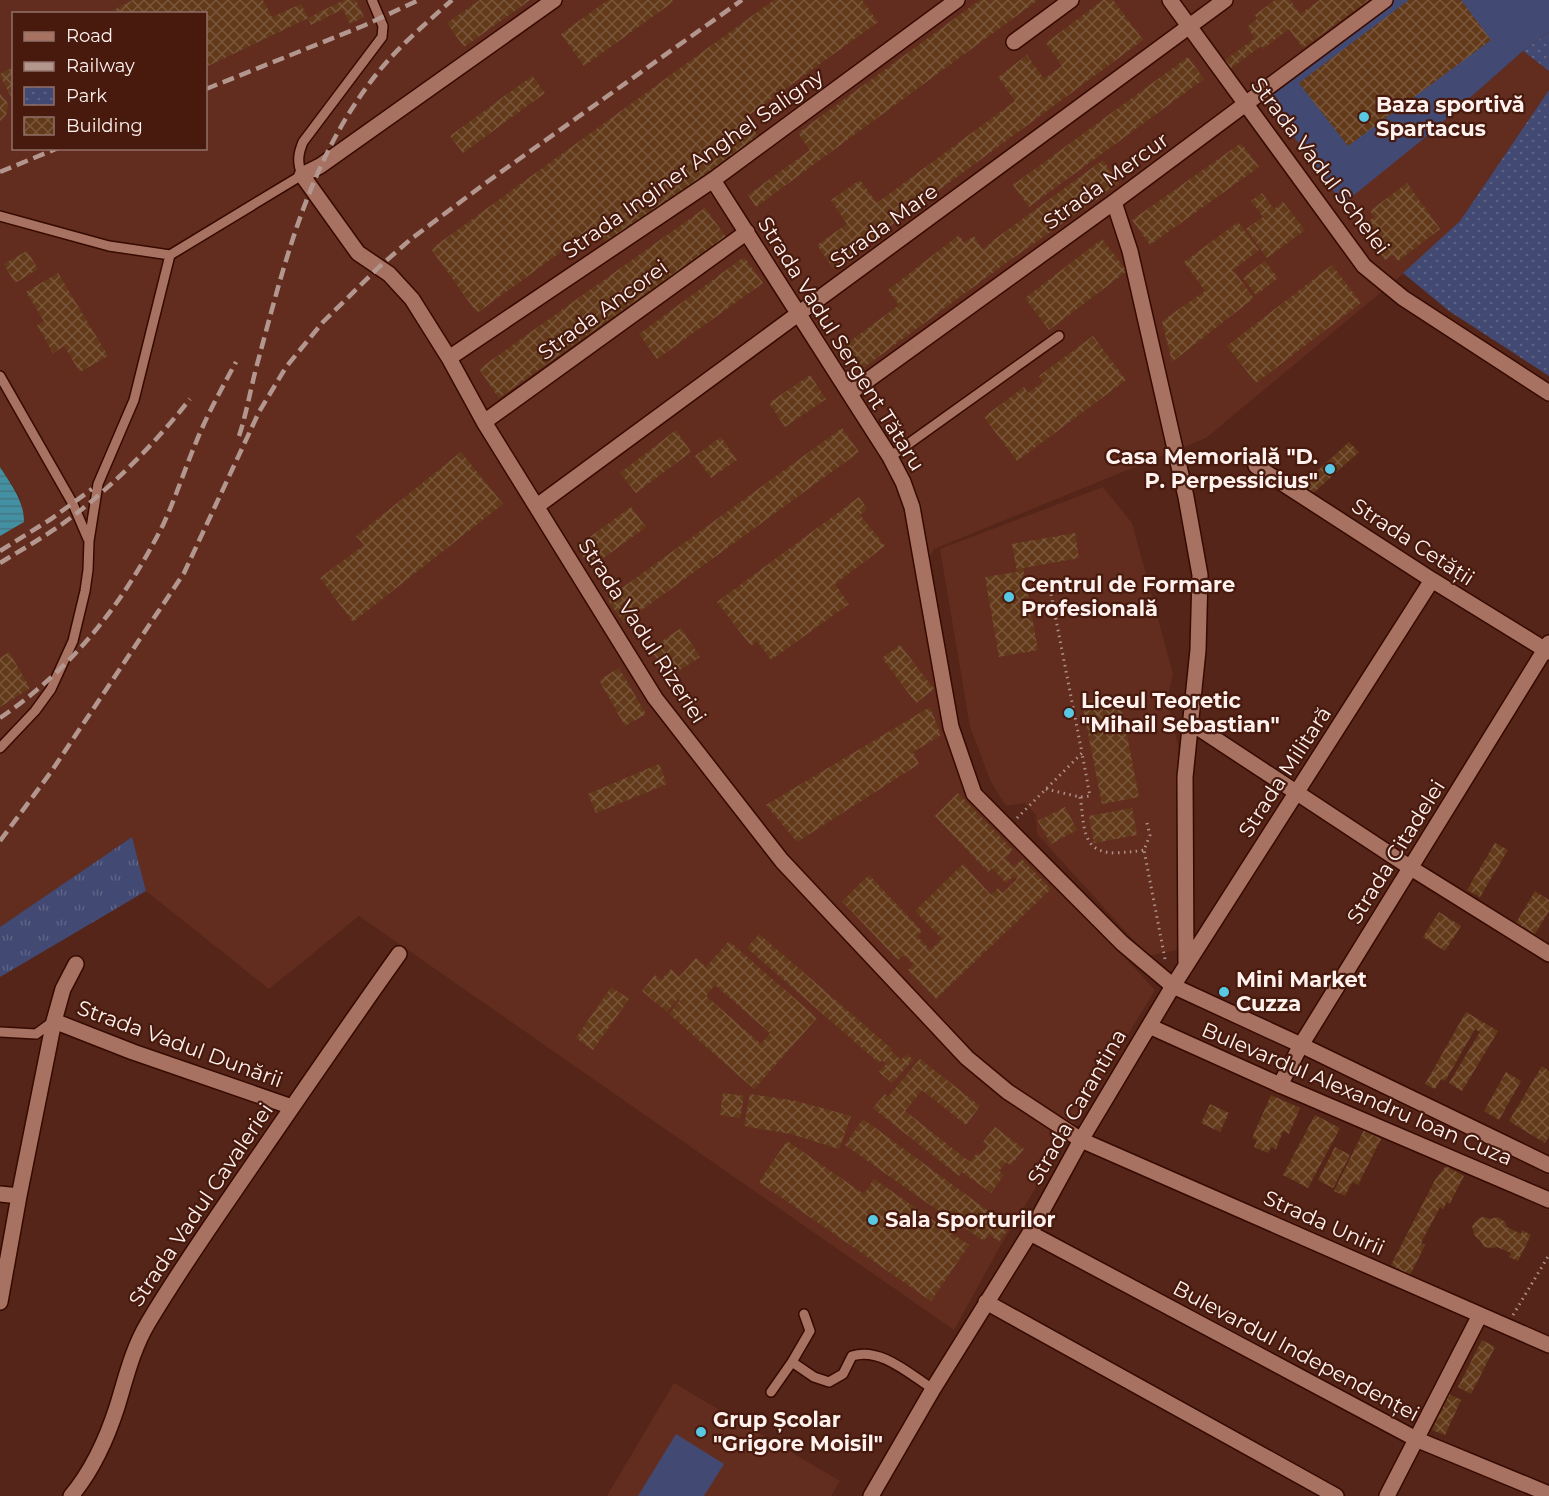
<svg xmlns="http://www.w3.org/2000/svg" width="1549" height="1496" font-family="Montserrat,sans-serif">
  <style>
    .built { fill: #622d1e; fill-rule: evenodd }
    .grass { fill: url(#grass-tufts) }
    .park { fill: url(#park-dots) }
    .pitch { fill: #424972 }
    .water { fill: url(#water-rules) }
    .building { fill: url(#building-cross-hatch); fill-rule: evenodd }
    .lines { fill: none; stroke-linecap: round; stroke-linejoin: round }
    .service-casing { stroke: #370a01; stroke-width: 12 }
    .minor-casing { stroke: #370a01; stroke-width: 18 }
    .secondary-casing { stroke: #370a01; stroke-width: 18 }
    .path { stroke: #ae918a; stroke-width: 3; stroke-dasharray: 1.5 4.5; stroke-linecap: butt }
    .service { stroke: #a87262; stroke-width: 9 }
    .minor { stroke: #a87262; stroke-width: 15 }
    .secondary { stroke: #a87262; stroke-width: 15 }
    .rail { stroke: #b3978f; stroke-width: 4.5; stroke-dasharray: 12 6; stroke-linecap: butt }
    .poi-dot { fill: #58c8e4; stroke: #481a0e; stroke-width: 2 }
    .labels { text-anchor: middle; stroke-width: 4.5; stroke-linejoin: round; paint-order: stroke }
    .poi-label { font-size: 21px; font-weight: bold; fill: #fef1ee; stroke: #481a0e; text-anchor: start }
    .street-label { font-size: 21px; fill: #fef1ee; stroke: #481a0e }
  </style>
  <defs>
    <pattern id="grass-tufts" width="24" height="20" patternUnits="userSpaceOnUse" patternTransform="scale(1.5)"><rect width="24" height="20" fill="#424972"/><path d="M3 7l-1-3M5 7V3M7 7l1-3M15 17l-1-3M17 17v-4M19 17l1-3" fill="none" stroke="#5e6486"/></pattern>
    <pattern id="park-dots" width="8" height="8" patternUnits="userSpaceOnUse" patternTransform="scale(1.5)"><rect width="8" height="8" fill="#424972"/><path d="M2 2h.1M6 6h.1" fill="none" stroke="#5e6486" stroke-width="1.8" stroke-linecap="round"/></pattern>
    <pattern id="water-rules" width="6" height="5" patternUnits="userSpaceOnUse" patternTransform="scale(1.5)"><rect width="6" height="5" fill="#4390a3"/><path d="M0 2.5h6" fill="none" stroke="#467783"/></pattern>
    <pattern id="building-cross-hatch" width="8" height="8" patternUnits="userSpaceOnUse" patternTransform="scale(1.5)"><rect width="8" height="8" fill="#623a1a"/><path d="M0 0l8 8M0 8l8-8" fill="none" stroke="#7a573c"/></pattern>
  </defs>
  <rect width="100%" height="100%" fill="#542518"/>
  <path class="built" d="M 0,0 L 1388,0 L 1422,140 L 1523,51 L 1549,71 L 1549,90 L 1460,221 L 1403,274 L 1206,438 L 934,549 L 920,575 L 976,798 L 1155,990 L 998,1250 L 954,1330 L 359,916 L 269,989 L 146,891 L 132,837 L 0,927 L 0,536 L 24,522 L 20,497 L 0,467 ZM 14,14 L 206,14 L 206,148 L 14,148 Z
    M 1103,487 L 1132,523 L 1173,674 L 1167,700 L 1178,746 L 1177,950 L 1148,956 L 1037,834 L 1036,815 L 1025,803 L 1006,806 L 991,782 L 970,727 L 940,549 Z
    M 674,1383 L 840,1481 L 831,1496 L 607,1496 Z"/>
  <path class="grass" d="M 132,837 L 146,891 L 0,977 L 0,927 Z"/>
  <path class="park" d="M 1549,32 L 1549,71 L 1523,51 Z
    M 1549,90 L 1549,376 L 1449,311 L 1403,273 L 1460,221 Z"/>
  <path class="pitch" d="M 1388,0 L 1549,0 L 1549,32 L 1523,51 L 1422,140 L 1343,204 L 1262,93 Z
    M 676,1434 L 724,1464 L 704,1496 L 638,1496 Z"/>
  <path class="water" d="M 0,467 C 11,485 24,500 24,522 L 0,536 Z"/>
  <path class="building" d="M 133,0 L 263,0 L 272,17 L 301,4 L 308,18 L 206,67 L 206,14 L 106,14 Z
    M 344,0 L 356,0 L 364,17 L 350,24 L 343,9 L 311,25 L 308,18 Z
    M 480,0 L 530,0 L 464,47 L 447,23 Z
    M 608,0 L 672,0 L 673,2 L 584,66 L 561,34 Z
    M 774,0 L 862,0 L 878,22 L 745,118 L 758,136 L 608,245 L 595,227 L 477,313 L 431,249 Z
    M 980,0 L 1038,0 L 756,207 L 748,195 L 810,150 L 798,133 Z
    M 1103,0 L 1113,0 L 1143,40 L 833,268 L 817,245 L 847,224 L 831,200 L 860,180 L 877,203 L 912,177 L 1015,101 L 998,77 L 1027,55 L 1044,79 L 1062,66 L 1046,43 Z
    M 1275,0 L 1290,0 L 1300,14 L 1320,0 L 1369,0 L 1303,48 L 1289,29 L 1263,49 L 1261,46 L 1230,69 L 1224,61 L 1255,38 L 1247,27 L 1257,19 L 1255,15 Z
    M 1409,0 L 1461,0 L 1491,40 L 1348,146 L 1299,83 Z
    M 1188,57 L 1204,79 L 1029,207 L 1013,185 Z
    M 14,67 L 14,102 L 0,76 L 0,74 Z
    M 532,76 L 545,93 L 463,153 L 450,136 Z
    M 0,94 L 7,102 L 8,106 L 6,115 L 0,121 Z
    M 1241,143 L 1259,167 L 1150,245 L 1132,220 Z
    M 1103,160 L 1119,184 L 1006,263 L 859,371 L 841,348 L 899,305 L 888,290 L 959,235 L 964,243 L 974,236 L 982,249 L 991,243 L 994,248 L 991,242 Z
    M 1407,183 L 1440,229 L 1398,261 L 1393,255 L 1385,260 L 1371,242 L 1380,236 L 1369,221 L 1374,217 L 1370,211 Z
    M 1262,193 L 1274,209 L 1283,202 L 1305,230 L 1267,258 L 1246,229 L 1263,217 L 1251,201 Z
    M 705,208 L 726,237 L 499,398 L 479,369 Z
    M 1238,222 L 1259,250 L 1233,270 L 1254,298 L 1172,362 L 1162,321 L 1205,291 L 1184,262 Z
    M 1102,239 L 1127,271 L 1049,330 L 1025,298 Z
    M 27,251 L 38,269 L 15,283 L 4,264 Z
    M 744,257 L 763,283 L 657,359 L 639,334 Z
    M 1265,261 L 1278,278 L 1256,295 L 1243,278 Z
    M 1332,265 L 1361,303 L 1256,383 L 1227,346 Z
    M 58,273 L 108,356 L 80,372 L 64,346 L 53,353 L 37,325 L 44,321 L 26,292 Z
    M 1093,336 L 1126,380 L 1017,461 L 984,417 L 1024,387 L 1028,393 L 1043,382 L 1039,376 Z
    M 810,375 L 826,399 L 785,427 L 769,403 Z
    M 842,428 L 859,452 L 624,623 L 607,599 Z
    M 676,430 L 691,452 L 636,493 L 620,473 Z
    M 721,437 L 737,460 L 711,478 L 695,456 Z
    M 1349,442 L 1359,452 L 1311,495 L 1302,485 Z
    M 461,452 L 503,504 L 353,622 L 320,578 L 364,545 L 356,536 Z
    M 859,497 L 867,509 L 860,515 L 885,546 L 835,584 L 849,604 L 771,660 L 757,641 L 751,646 L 717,602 Z
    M 631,507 L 646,527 L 591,567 L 576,547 Z
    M 1075,533 L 1079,558 L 1023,568 L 1038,650 L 999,657 L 985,577 L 1017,572 L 1012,544 Z
    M 681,628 L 700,657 L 669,677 L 650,649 Z
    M 900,645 L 934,689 L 916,703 L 882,658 Z
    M 9,652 L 30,688 L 0,707 L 0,658 Z
    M 619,668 L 646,714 L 625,726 L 599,680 Z
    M 1119,695 L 1139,797 L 1102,804 L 1082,702 Z
    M 930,707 L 941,735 L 913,752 L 919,764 L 797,842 L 766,805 Z
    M 659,764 L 667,784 L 596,813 L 588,794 Z
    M 958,793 L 1013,850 L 1005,858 L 1014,867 L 1022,859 L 1051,889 L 936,999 L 908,970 L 914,965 L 904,955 L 898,960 L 842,901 L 869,875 L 922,931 L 917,936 L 930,950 L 942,939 L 915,911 L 963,864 L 991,895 L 998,888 L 1003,893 L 1017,879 L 1014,876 L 1006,883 L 992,868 L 988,872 L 935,816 Z
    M 1065,807 L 1077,830 L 1051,844 L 1038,821 Z
    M 1132,808 L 1137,835 L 1094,843 L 1089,816 Z
    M 1495,843 L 1508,850 L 1480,897 L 1467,890 Z
    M 1535,891 L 1549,900 L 1549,911 L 1535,934 L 1516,923 Z
    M 1439,912 L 1461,926 L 1445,951 L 1423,937 Z
    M 759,934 L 892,1049 L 890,1050 L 901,1060 L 907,1054 L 913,1060 L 892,1083 L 879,1072 L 886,1064 L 882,1060 L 879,1063 L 747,948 Z
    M 729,941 L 817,1018 L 754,1089 L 669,1014 L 680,1000 L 678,999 L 667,1012 L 642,991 L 655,975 L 661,980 L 671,969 L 679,977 L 696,958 L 706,967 ZM 715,985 L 770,1033 L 761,1044 L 706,996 Z
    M 611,987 L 629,999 L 593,1050 L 576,1038 Z
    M 1466,1012 L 1498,1031 L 1462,1091 L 1449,1083 L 1480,1032 L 1475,1029 L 1445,1081 L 1441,1079 L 1435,1089 L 1425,1084 Z
    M 920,1059 L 980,1106 L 966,1125 L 922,1090 L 905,1111 L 970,1162 L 977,1153 L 980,1155 L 987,1146 L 983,1142 L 995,1127 L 1024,1149 L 1011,1165 L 1006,1162 L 999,1171 L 1004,1175 L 991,1193 L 962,1172 L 959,1176 L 873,1108 L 885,1094 L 888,1097 Z
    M 1542,1066 L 1549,1071 L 1549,1136 L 1545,1143 L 1509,1121 Z
    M 1506,1072 L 1521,1081 L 1499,1120 L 1484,1111 Z
    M 723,1093 L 744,1096 L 740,1118 L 720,1115 Z
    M 750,1094 L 796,1101 L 851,1116 L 839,1149 L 791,1134 L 744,1126 Z
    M 1271,1095 L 1300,1108 L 1289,1134 L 1283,1131 L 1276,1149 L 1271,1147 L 1268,1153 L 1254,1147 L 1257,1140 L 1252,1138 Z
    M 1210,1104 L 1229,1113 L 1220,1132 L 1201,1123 Z
    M 1315,1115 L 1340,1128 L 1308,1188 L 1283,1175 Z
    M 863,1119 L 1010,1227 L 999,1242 L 989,1234 L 984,1241 L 933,1207 L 845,1145 Z
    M 1364,1130 L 1381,1139 L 1358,1185 L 1352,1182 L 1345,1196 L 1334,1191 Z
    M 787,1141 L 864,1194 L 874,1179 L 969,1245 L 931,1301 L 759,1182 Z
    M 1335,1147 L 1350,1155 L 1333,1188 L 1318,1180 Z
    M 1446,1166 L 1464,1176 L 1450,1203 L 1447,1202 L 1443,1209 L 1440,1207 L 1421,1243 L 1425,1245 L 1410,1275 L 1391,1265 L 1435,1180 Z
    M 1484,1217 L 1490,1219 L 1498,1217 L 1505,1222 L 1507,1227 L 1521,1234 L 1522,1230 L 1531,1235 L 1518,1261 L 1509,1257 L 1511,1253 L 1497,1247 L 1492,1248 L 1484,1247 L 1480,1240 L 1475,1236 L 1472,1226 L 1479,1218 Z
    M 1482,1340 L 1495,1347 L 1471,1394 L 1458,1387 Z
    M 1449,1394 L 1461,1400 L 1445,1435 L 1432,1430 Z"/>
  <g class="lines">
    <defs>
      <path id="service" d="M 0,216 L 109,246 L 170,255 L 302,175 C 297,162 298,154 303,142 L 382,37 L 383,26 L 372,0
        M 0,376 L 73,504 L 88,539
        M 890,457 L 1059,336
        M 0,748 L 35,711 L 51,689 L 73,641 L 85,591 L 88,570 L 89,541 L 98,484 L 134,400 L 170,255
        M 0,1032 L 36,1034 L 54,1021
        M 804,1314 L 810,1331 L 792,1362 L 814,1377 L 829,1382 L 843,1374 L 852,1356 C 881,1347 909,1374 933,1389
        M 771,1392 L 792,1362"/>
      <path id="minor" d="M 554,0 L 320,166 L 302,175 L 358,253 L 389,274 L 412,299 L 449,358 L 484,422 L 655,698 L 782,861 L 967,1058 L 1008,1092 L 1081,1140 L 1549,1345
        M 1170,0 L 1364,266 L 1403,298 L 1549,393
        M 1014,42 L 1071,0
        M 713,180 L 890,457 L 903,482 L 912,507 L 951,727 L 974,794 L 1122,943 L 1173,986 L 1432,580
        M 1114,202 L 1130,251 L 1186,497 L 1200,575 L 1198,650 L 1185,777 L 1186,965
        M 449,358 L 713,180 L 957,0
        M 850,393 L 1114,202 L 1385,0
        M 484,422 L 747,232
        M 1256,466 L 1432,580 L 1549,652
        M 537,506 L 1225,0
        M 1191,723 L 1411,868 L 1549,954
        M 54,1021 L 133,1052 L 292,1107
        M 1280,1085 L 1301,1045 L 1549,643
        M 0,1194 L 19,1196
        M 0,1302 L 19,1196 L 54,1021 L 63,989 L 76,964
        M 71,1496 C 92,1471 107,1438 117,1407 C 126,1378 132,1350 148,1323 C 180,1269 216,1218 251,1167 C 300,1096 349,1024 399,954
        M 1387,1496 L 1480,1315"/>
      <path id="secondary" d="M 1149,1026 L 1280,1085 L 1549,1200
        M 1030,1233 L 1418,1440 L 1549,1494
        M 986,1302 L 1336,1496
        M 871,1496 L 933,1389 L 1030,1233 L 1081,1140 L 1173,986 L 1301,1045 L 1549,1165"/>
    </defs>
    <use href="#service" class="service-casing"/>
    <use href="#minor" class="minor-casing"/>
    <use href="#secondary" class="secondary-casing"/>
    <path class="path" d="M 1046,789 L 1080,797 L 1090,796 L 1082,753
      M 1080,797 C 1085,825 1080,853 1116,853 C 1126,852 1134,852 1144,850
      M 1017,818 L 1082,753 L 1049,584
      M 1147,823 L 1150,835 L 1144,850 L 1165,959
      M 1513,1315 L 1549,1255"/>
    <use href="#service" class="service"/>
    <use href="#minor" class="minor"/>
    <use href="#secondary" class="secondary"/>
    <path class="rail" d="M 206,89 L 363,26 L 419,0
      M 0,172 L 58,148
      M 239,436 C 247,412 251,386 258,361 C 284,265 308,165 369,84 C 392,52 423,26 452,0
      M 0,551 L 51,519 L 92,489
      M 0,563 C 26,547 53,532 77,513 C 119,480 157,441 190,399
      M 0,718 C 73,668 123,604 163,525 C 176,497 185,468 197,440 C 208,413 222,388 236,362
      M 0,841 L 51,772 L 184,573 L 259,412 L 286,367 L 323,322 L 379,267 L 411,239 L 487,182 L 742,0"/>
  </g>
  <g class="poi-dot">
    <circle cx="1364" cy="117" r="6"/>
    <circle cx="1330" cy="469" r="6"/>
    <circle cx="1009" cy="597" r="6"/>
    <circle cx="1069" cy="713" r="6"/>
    <circle cx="1224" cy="992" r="6"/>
    <circle cx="873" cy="1220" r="6"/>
    <circle cx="701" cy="1432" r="6"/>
  </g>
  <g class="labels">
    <g class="poi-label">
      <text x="1376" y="112">Baza sportivă<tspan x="1376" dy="24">Spartacus</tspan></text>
      <text x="1318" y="464" text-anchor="end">Casa Memorială "D.<tspan x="1318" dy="24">P. Perpessicius"</tspan></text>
      <text x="1021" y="592">Centrul de Formare<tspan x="1021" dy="24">Profesională</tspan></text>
      <text x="1081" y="708">Liceul Teoretic<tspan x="1081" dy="24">"Mihail Sebastian"</tspan></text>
      <text x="1236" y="987">Mini Market<tspan x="1236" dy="24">Cuzza</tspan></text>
      <text x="885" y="1227">Sala Sporturilor</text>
      <text x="713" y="1427">Grup Școlar<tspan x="713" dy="24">"Grigore Moisil"</tspan></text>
    </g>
    <g class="street-label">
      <text transform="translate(693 164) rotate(-35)" y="7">Strada Inginer Anghel Saligny</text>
      <text transform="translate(1320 166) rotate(53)" y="7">Strada Vadul Schelei</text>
      <text transform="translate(1106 181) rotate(-36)" y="7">Strada Mercur</text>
      <text transform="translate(884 226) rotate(-36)" y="7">Strada Mare</text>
      <text transform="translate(603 310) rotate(-36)" y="7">Strada Ancorei</text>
      <text transform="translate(841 344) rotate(58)" y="7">Strada Vadul Sergent Tătaru</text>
      <text transform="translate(1413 542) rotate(33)" y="7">Strada Cetății</text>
      <text transform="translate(642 631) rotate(57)" y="7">Strada Vadul Rizeriei</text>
      <text transform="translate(1285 772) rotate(-57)" y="7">Strada Militară</text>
      <text transform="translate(1396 852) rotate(-58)" y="7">Strada Citadelei</text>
      <text transform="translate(180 1044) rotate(20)" y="7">Strada Vadul Dunării</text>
      <text transform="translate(1357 1094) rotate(23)" y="7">Bulevardul Alexandru Ioan Cuza</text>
      <text transform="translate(1077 1107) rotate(-60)" y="7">Strada Carantina</text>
      <text transform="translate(201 1205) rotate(-56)" y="7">Strada Vadul Cavaleriei</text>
      <text transform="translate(1324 1223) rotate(24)" y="7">Strada Unirii</text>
      <text transform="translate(1296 1351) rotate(28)" y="7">Bulevardul Independenței</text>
    </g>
  </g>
  <rect x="12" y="12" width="195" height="138" fill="#481a0e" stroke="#917068" stroke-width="1.5"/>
  <rect x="24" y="32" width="30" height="9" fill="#a87262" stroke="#917068" stroke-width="1.5"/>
  <text x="66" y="42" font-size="18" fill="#fef1ee">Road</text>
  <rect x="24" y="62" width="30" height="9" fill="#b3978f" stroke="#917068" stroke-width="1.5"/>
  <text x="66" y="72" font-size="18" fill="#fef1ee">Railway</text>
  <rect x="24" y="87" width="30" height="18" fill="url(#park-dots)" stroke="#917068" stroke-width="1.5"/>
  <text x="66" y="102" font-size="18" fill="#fef1ee">Park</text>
  <rect x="24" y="117" width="30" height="18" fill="url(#building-cross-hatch)" stroke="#917068" stroke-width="1.5"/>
  <text x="66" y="132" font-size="18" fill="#fef1ee">Building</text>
</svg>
